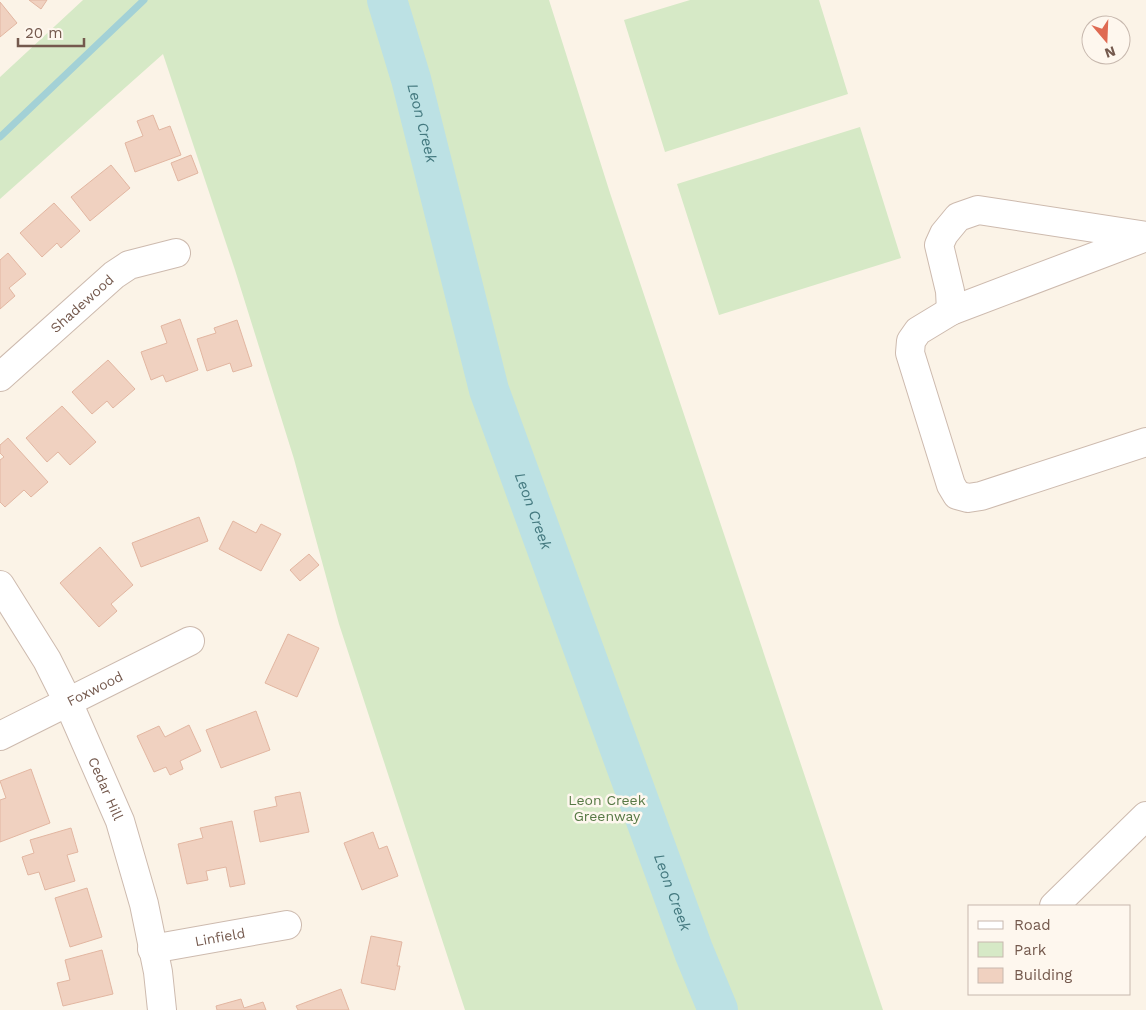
<svg xmlns="http://www.w3.org/2000/svg" width="1146" height="1010" font-family="'Work Sans',sans-serif">
  <style>
    .green { fill: #d6e9c6 }
    .lines { fill: none; stroke-linecap: round; stroke-linejoin: round }
    .stream { stroke: #a3d1d6; stroke-width: 7 }
    .river { stroke: #bce1e4; stroke-width: 40 }
    .building { fill: #f0d1c0; stroke: #e2b6a1 }
    .minor-casing { stroke: #cdbaae; stroke-width: 30 }
    .minor { stroke: #fff; stroke-width: 28 }
    .labels { text-anchor: middle; stroke-width: 5; stroke-linejoin: round; paint-order: stroke }
    .street-label { font-size: 14px; fill: #74594d; stroke: #fef7ee }
    .park-label { font-size: 14px; fill: #577945; stroke: #fef7ee }
    .water-label { font-size: 15px; font-style: italic; fill: #44797f; stroke: #fef7ee }
  </style>
  <rect width="100%" height="100%" fill="#fbf3e7"/>
  <path class="green" d="M 83,0 L 549,0 L 610,193 L 883,1010 L 465,1010 L 339,624 L 294,459 L 235,270 L 163,54 L 0,199 L 0,77 Z
    M 690,0 L 819,0 L 848,94 L 665,152 L 624,20 Z
    M 860,127 L 901,258 L 719,315 L 677,184 Z"/>
  <g class="lines">
    <path class="stream" d="M 0,137 L 144,0"/>
    <path class="river" id="s1" d="M 387,0 L 411,79 L 489,390 L 694,952 L 718,1010"/>
  </g>
  <path class="building" d="M 29,0 L 47,0 L 41,9 Z
    M 0,2 L 17,23 L 0,37 Z
    M 153,115 L 159,130 L 170,126 L 181,155 L 135,172 L 125,143 L 143,136 L 137,121 Z
    M 191,155 L 198,173 L 178,181 L 171,163 Z
    M 111,165 L 130,188 L 90,221 L 71,197 Z
    M 54,203 L 80,231 L 61,248 L 57,243 L 42,257 L 20,233 Z
    M 8,253 L 26,274 L 9,288 L 15,296 L 0,309 L 0,260 Z
    M 180,319 L 198,370 L 166,382 L 163,375 L 151,380 L 141,352 L 167,343 L 161,326 Z
    M 237,320 L 252,366 L 233,372 L 230,363 L 207,371 L 197,339 L 216,333 L 214,328 Z
    M 108,360 L 135,389 L 113,408 L 107,401 L 92,414 L 72,392 Z
    M 62,406 L 96,442 L 70,465 L 58,452 L 47,462 L 26,438 Z
    M 8,438 L 48,482 L 31,497 L 24,490 L 5,507 L 0,502 L 0,460 L 4,457 L 0,453 L 0,445 Z
    M 199,517 L 208,541 L 141,567 L 132,543 Z
    M 233,521 L 256,533 L 261,524 L 281,534 L 261,571 L 219,549 Z
    M 100,547 L 133,585 L 111,604 L 117,611 L 99,627 L 60,583 Z
    M 309,554 L 319,565 L 300,581 L 290,570 Z
    M 288,634 L 319,648 L 297,697 L 265,683 Z
    M 256,711 L 270,750 L 221,768 L 206,730 Z
    M 189,725 L 201,751 L 180,761 L 183,769 L 170,775 L 166,767 L 154,772 L 137,736 L 159,726 L 165,737 Z
    M 31,769 L 50,823 L 0,842 L 0,800 L 6,798 L 0,781 Z
    M 300,792 L 309,832 L 260,842 L 254,811 L 277,806 L 275,797 Z
    M 232,821 L 245,884 L 230,887 L 226,867 L 206,871 L 208,880 L 187,884 L 178,844 L 203,838 L 200,828 Z
    M 71,828 L 78,852 L 67,855 L 75,881 L 45,890 L 39,872 L 28,875 L 22,857 L 34,853 L 30,840 Z
    M 373,832 L 379,849 L 387,846 L 398,876 L 362,890 L 344,843 Z
    M 87,888 L 102,937 L 70,947 L 55,898 Z
    M 371,936 L 402,942 L 397,966 L 400,966 L 395,990 L 361,983 Z
    M 102,950 L 113,994 L 63,1006 L 57,983 L 70,980 L 65,960 Z
    M 341,989 L 349,1010 L 298,1010 L 296,1006 Z
    M 241,999 L 244,1008 L 263,1002 L 266,1010 L 217,1010 L 216,1006 Z"/>
  <g class="lines">
    <defs>
      <g id="minor">
        <path d="M 1146,237 L 951,311 L 918,331 L 911,341 L 910,353 L 951,485 L 957,495 L 968,498 L 981,496 L 1146,442"/>
        <path d="M 951,311 L 950,291 L 939,245 L 944,234 L 958,217 L 978,210 L 1146,236"/>
        <path id="s2" d="M 0,377 L 114,275 L 129,265 L 176,253"/>
        <path id="s3" d="M 0,585 L 47,660 L 68,702 L 120,821 L 144,904 L 158,972 L 162,1010"/>
        <path id="s4" d="M 0,736 L 190,641"/>
        <path d="M 1054,906 L 1146,816"/>
        <path id="s5" d="M 152,949 L 287,925"/>
      </g>
    </defs>
    <use href="#minor" class="minor-casing"/>
    <use href="#minor" class="minor"/>
  </g>
  <g class="labels">
    <g class="street-label">
      <text dy="5" stroke="none"><textPath href="#s2" startOffset="110">Shadewood</textPath></text>
      <text dy="5" stroke="none"><textPath href="#s4" startOffset="106">Foxwood</textPath></text>
      <text dy="5" stroke="none"><textPath href="#s3" startOffset="230">Cedar Hill</textPath></text>
      <text dy="5" stroke="none"><textPath href="#s5" startOffset="69">Linfield</textPath></text>
    </g>
    <g class="park-label">
      <text x="607" y="805">Leon Creek<tspan x="607" dy="16">Greenway</tspan></text>
    </g>
    <g class="water-label">
      <text dy="5" stroke="none"><textPath href="#s1" startOffset="128">Leon Creek</textPath></text>
      <text dy="5" stroke="none"><textPath href="#s1" startOffset="532">Leon Creek</textPath></text>
      <text dy="5" stroke="none"><textPath href="#s1" startOffset="938">Leon Creek</textPath></text>
    </g>
  </g>
  <rect x="968" y="905" width="162" height="90" fill="#fef7ee" stroke="#c7b8ae"/>
  <rect x="978" y="921" width="25" height="8" fill="#ffffff" stroke="#c7b8ae"/>
  <text x="1014" y="930" font-size="15" fill="#74594d">Road</text>
  <rect x="978" y="942" width="25" height="15" fill="#d6e9c6" stroke="#c7b8ae"/>
  <text x="1014" y="955" font-size="15" fill="#74594d">Park</text>
  <rect x="978" y="968" width="25" height="15" fill="#f0d1c0" stroke="#c7b8ae"/>
  <text x="1014" y="980" font-size="15" fill="#74594d">Building</text>
  <g transform="translate(1106 40) rotate(161)"><circle r="24" fill="#fef7ee" stroke="#c7b8ae"/>
  <path d="M0-4L9 19L0 12L-9 19Z" fill="#df6a52"/>
  <text y="-8" font-size="14" font-weight="bold" text-anchor="middle" fill="#74594d">N</text>
  </g>
  <path d="M18 38v8h66v-8" fill="none" stroke="#74594d" stroke-width="2.5"/>
  <text x="25" y="38" font-size="15" fill="#74594d" stroke="#fef7ee" stroke-width="4" paint-order="stroke">20 m</text>
</svg>
